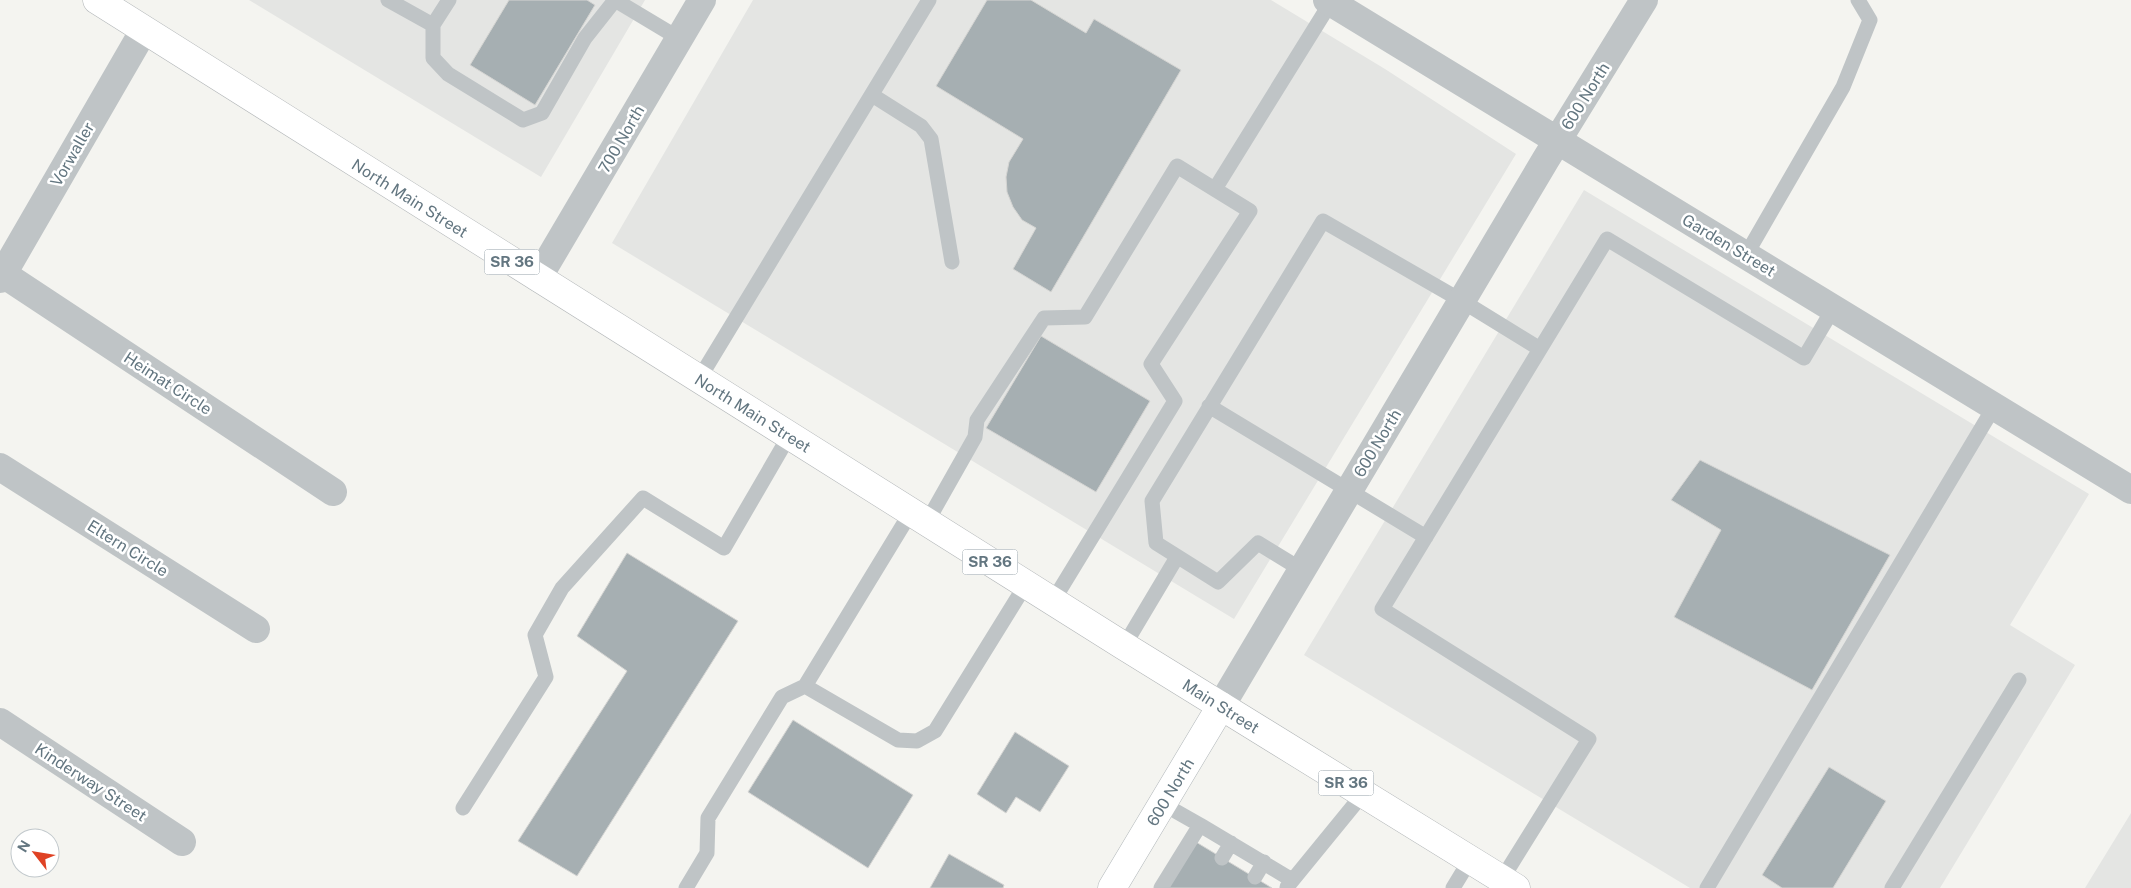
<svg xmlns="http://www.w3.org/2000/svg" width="2131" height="888" font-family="'Public Sans',sans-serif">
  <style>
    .built { fill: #e4e5e3 }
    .building { fill: #a6afb2; stroke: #d5d5d3 }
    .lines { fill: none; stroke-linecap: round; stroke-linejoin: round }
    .secondary-casing { stroke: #b1b7ba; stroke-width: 29 }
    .highway-casing { stroke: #b2b6b8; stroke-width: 29 }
    .lane { stroke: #bfc4c6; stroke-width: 15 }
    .street { stroke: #bfc4c6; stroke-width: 28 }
    .secondary { stroke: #fff; stroke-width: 28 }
    .highway { stroke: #fff; stroke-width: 28 }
    .labels { text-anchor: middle; stroke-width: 5; stroke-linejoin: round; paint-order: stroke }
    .shield { fill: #fff; stroke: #929fa6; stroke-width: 1 }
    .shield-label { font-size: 15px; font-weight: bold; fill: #637680 }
    .street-label { font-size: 16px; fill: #637680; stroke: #fff }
  </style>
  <rect width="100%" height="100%" fill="#f4f4f0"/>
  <path class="built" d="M 249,0 L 645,0 L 541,177 Z
    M 753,0 L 1271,0 L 1385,69 L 1516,154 L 1234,619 L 612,243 Z
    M 1584,190 L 2089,494 L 2010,625 L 2075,665 L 1940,888 L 1690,888 L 1304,655 Z
    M 2131,813 L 2131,888 L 2085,888 Z"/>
  <path class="building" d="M 509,0 L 587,0 L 595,5 L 535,105 L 470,65 Z
    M 987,0 L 1031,0 L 1086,33 L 1094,19 L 1181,70 L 1051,292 L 1013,269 L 1036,228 L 1022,220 L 1013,207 L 1007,192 L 1006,177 L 1009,162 L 1023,139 L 936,86 Z
    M 1041,336 L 1150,401 L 1096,492 L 986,428 Z
    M 1700,460 L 1890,555 L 1812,690 L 1674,617 L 1721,530 L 1671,500 Z
    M 627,553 L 738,621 L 577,876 L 518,841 L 627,671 L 577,636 Z
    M 793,720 L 913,795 L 868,868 L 748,792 Z
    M 1015,732 L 1069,766 L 1040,812 L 1016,797 L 1006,813 L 977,794 Z
    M 1829,767 L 1886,801 L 1833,888 L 1782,888 L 1762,875 Z
    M 1196,842 L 1272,888 L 1168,888 Z
    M 949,854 L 1004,885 L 1003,888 L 930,888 Z"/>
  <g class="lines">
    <defs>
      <path id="secondary" d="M 1112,888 L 1221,706"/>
      <path id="highway" d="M 97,0 L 1124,646 L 1516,888"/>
    </defs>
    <use href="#secondary" class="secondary-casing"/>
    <use href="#highway" class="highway-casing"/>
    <path class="lane" d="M 388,0 L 433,25
      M 449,0 L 433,25 L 433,58 L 448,74 L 523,120 L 542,113 L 585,38 L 615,0
      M 615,0 L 680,39
      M 872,95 L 921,126 L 931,139 L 952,262
      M 1215,189 L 1331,2
      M 1746,255 L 1843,87 L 1870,20 L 1858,0
      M 699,379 L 929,0
      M 1209,406 L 1426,537
      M 927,522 L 975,437 L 977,420 L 1044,318 L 1085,317 L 1177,166 L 1250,211 L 1151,364 L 1175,401 L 1053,601
      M 1302,570 L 1258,543 L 1218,582 L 1156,543 L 1152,501 L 1323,221 L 1462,301 L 1540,349
      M 1124,646 L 1177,557
      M 805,686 L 898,740 L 917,741 L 935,731 L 1026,584
      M 1163,804 L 1200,825
      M 463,808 L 546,677 L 535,635 L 562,588 L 643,498 L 724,548 L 789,436
      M 1222,858 L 1231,843
      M 1255,877 L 1264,862
      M 1502,879 L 1589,739 L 1382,609 L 1607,239 L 1804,358 L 1833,309
      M 1287,887 L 1363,794
      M 686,888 L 707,853 L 708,818 L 782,697 L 805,686 L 911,512
      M 1161,888 L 1200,825 L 1292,880
      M 1453,888 L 1470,860
      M 1707,888 L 1994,407
      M 1892,888 L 2019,680"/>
    <path class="street" d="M 1327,0 L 2131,490
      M 3,274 L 333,492
      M 538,278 L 702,0
      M 0,279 L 144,30
      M 0,467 L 256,629
      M 1221,706 L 1546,159 L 1644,0
      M 0,722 L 182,842"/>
    <use href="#secondary" class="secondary"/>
    <use href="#highway" class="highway"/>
  </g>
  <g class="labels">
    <g class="shield">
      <rect x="484.5" y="249.5" width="55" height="25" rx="4"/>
      <rect x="962.5" y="549.5" width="55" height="25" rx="4"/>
      <rect x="1318.5" y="770.5" width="55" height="25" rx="4"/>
    </g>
    <g class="shield-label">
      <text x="512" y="267">SR 36</text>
      <text x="990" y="567">SR 36</text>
      <text x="1346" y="788">SR 36</text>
    </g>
    <g class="street-label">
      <text transform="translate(1585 96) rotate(-58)" y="6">600 North</text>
      <text transform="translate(621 139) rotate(-60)" y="6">700 North</text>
      <text transform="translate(72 154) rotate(-60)" y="6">Vorwaller</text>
      <text transform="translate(410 198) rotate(32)" y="6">North Main Street</text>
      <text transform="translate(1729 245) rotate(31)" y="6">Garden Street</text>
      <text transform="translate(168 383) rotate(33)" y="6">Heimat Circle</text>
      <text transform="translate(753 413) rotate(32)" y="6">North Main Street</text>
      <text transform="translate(1377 443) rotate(-59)" y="6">600 North</text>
      <text transform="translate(128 548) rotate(32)" y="6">Eltern Circle</text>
      <text transform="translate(1221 706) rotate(32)" y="6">Main Street</text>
      <text transform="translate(91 782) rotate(33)" y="6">Kinderway Street</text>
      <text transform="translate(1170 792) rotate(-59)" y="6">600 North</text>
    </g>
  </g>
  <g transform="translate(35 853) rotate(301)"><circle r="24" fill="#ffffff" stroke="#c1c8cc"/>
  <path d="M0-4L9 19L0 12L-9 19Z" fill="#df4224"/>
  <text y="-8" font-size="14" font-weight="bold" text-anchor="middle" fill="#637680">N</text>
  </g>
</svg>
